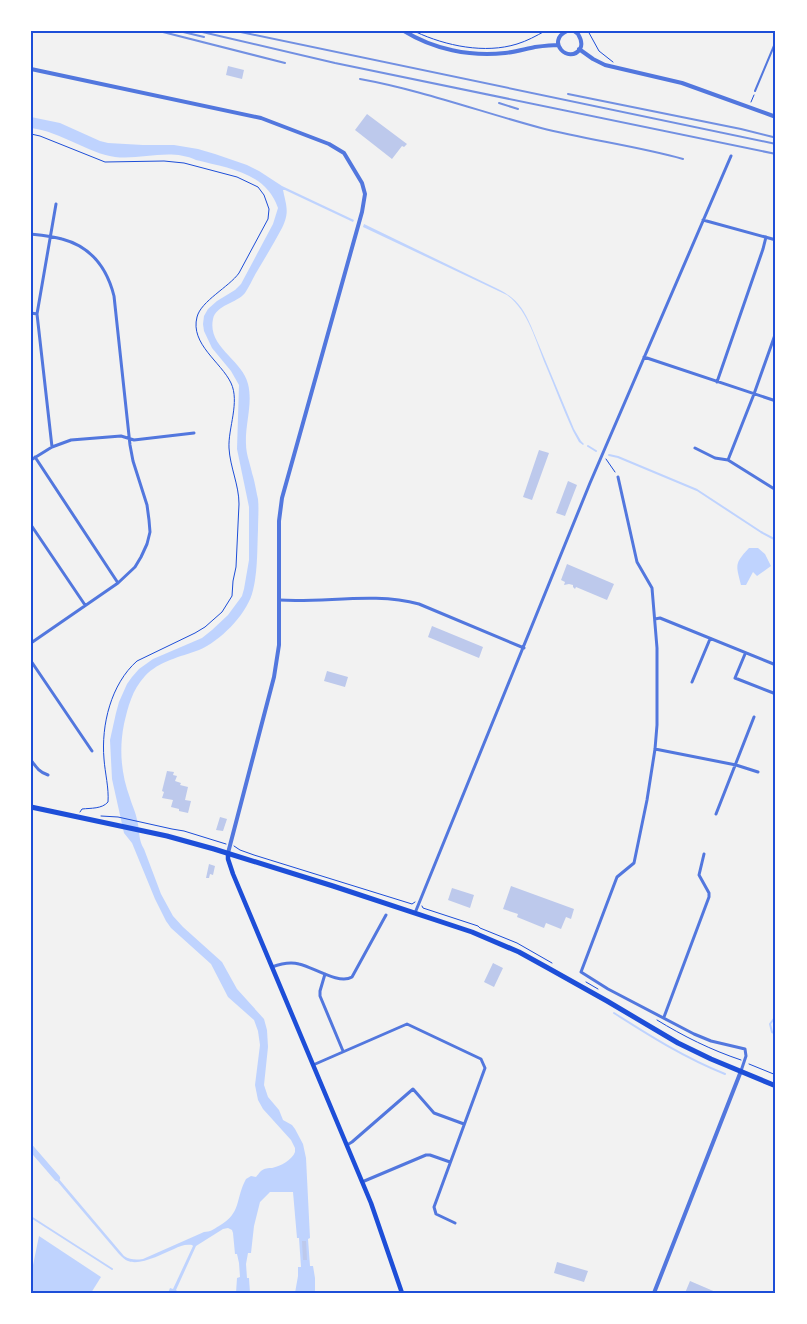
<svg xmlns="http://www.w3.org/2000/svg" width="807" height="1324" font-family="Cabin,sans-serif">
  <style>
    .water { fill: #bfd3fe }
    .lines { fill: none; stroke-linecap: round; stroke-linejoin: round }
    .stream { stroke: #bfd3fe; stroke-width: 2 }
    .canal { stroke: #bfd3fe; stroke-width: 6 }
    .building { fill: #bdc9ec }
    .path { stroke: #1d4ed8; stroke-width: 1 }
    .service { stroke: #5277de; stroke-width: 2 }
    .minor { stroke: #5277de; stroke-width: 3 }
    .tertiary { stroke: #5277de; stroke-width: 4 }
    .secondary { stroke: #1d4ed8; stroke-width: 4.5 }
    .primary { stroke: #1d4ed8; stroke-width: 5 }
    .rail { stroke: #7290e2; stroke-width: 2 }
    .neatline { fill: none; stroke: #1d4ed8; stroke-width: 2 }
  </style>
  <rect width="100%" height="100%" fill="#f2f2f2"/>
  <path class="water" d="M 31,117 L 60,123 L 100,141 L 108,143 L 143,145 L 174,145 L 198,149 L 215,154 L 247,165 L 259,171 L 282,186 L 354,220 L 353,222 L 285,190 L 283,190 C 286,205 290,212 282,228 C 274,243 265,258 256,273 C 252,280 249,287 245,293 C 237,303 216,305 213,319 C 207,347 243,360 248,384 C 253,404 245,424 246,444 C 246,454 250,463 252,473 C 255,482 256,491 258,499 C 259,509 258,520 258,530 C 257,551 258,573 252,594 C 245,616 220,641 199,650 C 180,657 159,661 145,676 C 132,690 128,707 124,724 C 119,749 121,774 130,798 C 132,805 136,813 137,820 C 140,830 138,840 144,849 L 161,894 L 173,916 L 183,927 L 222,962 L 237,989 L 264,1019 L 267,1030 L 268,1047 L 264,1085 L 268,1097 L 279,1110 L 283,1120 L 292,1125 L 295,1129 L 303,1144 L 306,1158 L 310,1238 L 308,1239 L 310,1266 L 313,1266 L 315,1278 L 315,1293 L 295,1293 L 298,1276 L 298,1267 L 301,1267 L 299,1238 L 297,1238 L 293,1192 L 270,1192 L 260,1202 L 254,1226 L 251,1253 L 248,1253 L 246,1264 L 247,1278 L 249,1278 L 250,1293 L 236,1293 L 237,1278 L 240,1277 L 239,1263 L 237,1254 L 235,1254 L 233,1233 L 232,1230 L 228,1228 L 223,1229 L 196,1246 L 176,1290 L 178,1292 L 177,1293 L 168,1293 L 170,1288 L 173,1289 L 193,1246 L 192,1245 C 185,1244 180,1246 174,1249 C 162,1254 140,1266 128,1261 C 125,1260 122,1257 119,1254 L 51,1174 L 53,1172 L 124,1256 C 130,1260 136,1260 143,1259 L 204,1232 C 210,1232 214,1229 219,1226 C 242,1213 235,1199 246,1179 L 251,1176 L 256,1177 C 256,1177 260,1172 261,1171 C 265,1168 268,1168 272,1168 C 281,1166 292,1160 295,1152 L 295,1148 L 291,1140 L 263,1109 L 258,1100 L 255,1085 L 260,1045 L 258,1031 L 254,1020 L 228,997 L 211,964 L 171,928 L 166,921 L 155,899 L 132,843 L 124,833 L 112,779 L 110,740 L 116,713 L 119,702 L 127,684 L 132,677 L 139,669 L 153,659 L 202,638 L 212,630 L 228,615 L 242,596 L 244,589 L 249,560 L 249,507 L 237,449 L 239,385 L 231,371 L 212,348 L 204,331 L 203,324 L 204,316 L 208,309 L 217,301 L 235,290 L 241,284 L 273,224 L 278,208 C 266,172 227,168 196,160 C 170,148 142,160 115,157 C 87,153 62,132 31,128 Z
    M 364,224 L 498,289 C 516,298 523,308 531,326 L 574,429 L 581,441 L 584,444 L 583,445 L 579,442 L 573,431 C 563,409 555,387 546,366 C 536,342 528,310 507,295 L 363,227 Z
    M 749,548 L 758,548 L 765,554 L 771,566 L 757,576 L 753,572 L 746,585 L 741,585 C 736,565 734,564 749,548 Z
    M 39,1236 L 101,1277 L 91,1293 L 31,1293 L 31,1275 Z"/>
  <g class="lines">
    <path class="stream" d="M 588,446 L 596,451
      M 609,455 L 618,457 L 697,490 L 761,532 L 776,540
      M 614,1013 C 650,1036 685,1058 725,1074
      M 776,1016 L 770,1024 L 772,1032 L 776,1034
      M 31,1217 L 112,1269"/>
    <path class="canal" d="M 31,1148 L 57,1178"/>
  </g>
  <path class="building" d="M 228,66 L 244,70 L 242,79 L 226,75 Z
    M 367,114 L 407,144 L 404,147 L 402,146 L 392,159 L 355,130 Z
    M 539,450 L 549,453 L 532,500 L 523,497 Z
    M 568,481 L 577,485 L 565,516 L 556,513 Z
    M 567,564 L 614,584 L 607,600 L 576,587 L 575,589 L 573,587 L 573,585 L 569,584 L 564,585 L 565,582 L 561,580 Z
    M 432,626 L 483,647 L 479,658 L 428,637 Z
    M 327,671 L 348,677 L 345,687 L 324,681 Z
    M 167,771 L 174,772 L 173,775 L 177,776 L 175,781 L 181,783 L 180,785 L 188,787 L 185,800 L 191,801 L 188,813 L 179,811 L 179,809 L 171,807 L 173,800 L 162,798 L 164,792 L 162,791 Z
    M 220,817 L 227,819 L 223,831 L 216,830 Z
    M 209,864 L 215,866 L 213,875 L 210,874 L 209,878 L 206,878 Z
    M 511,886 L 574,909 L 571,919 L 566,917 L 561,929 L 546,923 L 544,928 L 517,917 L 518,914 L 503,909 Z
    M 452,888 L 474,895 L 470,908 L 448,900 Z
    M 493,963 L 503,968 L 494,987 L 484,982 Z
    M 302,1241 L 306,1241 L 307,1260 L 303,1260 Z
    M 557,1262 L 588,1271 L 584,1282 L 554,1273 Z
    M 690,1281 L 718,1293 L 685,1293 Z"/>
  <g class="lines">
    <path class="path" d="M 588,31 L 599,51 L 613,62
      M 416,32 C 446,46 485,54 517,44 C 527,41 536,36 545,31
      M 751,102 L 754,95
      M 31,134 L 40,136 L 105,162 L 164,161 L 184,163 L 237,177 L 258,187 L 264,195 L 269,209 L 268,219 L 239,273 C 229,287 201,301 197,317 C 190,344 221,362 231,383 C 240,402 228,428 229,448 C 230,467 239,485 239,504 L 236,567 L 233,581 L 232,596 L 222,612 L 205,627 L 195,633 L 137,661 C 111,684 101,725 104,759 C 105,773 109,788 108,802 C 102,809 91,808 82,809 L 80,812
      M 606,459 L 615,472
      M 101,816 L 118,817 L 172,829 L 184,831 L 226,844
      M 234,846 L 240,850 L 254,855 L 412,904 L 415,902
      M 422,906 L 423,908 L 478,926 L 480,928 L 517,943 L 552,963
      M 586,982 L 598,989
      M 657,1020 C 683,1036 711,1050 741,1060
      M 749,1064 L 776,1075"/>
    <path class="service" d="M 755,91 L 776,41"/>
    <path class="minor" d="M 703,220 L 776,240
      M 31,234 C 41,235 52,236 62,239 C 92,247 107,268 114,296 L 130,445 L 133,461 L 147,505 L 149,520 L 150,532 L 147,544 L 141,557 L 135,567 L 118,583 L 31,643
      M 31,313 L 37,314
      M 644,357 L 776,401
      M 717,382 L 763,249 L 766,237
      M 52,447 L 37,314 L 56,204
      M 695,448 L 715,458 L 728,460 L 776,490
      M 35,457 L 118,583
      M 31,460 L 52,447 L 71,440 L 121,436 L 134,440 L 194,433
      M 728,460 L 754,394 L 776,332
      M 618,477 L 637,562 L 652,588 L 657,648 L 657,725 L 655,749 L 647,800 L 634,863 L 617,877 L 581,972 L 608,989 L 694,1034 L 711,1041 L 745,1049 L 746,1056 L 741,1071
      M 31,525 L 85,605
      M 279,600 C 325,603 374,592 419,604 L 524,648
      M 655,619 L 660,618 L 776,665
      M 745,654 L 735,678 L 776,694
      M 31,661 L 92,751
      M 692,682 L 710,639
      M 655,749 L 736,765 L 758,772
      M 31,760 C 36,767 39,772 48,775
      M 716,814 L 754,717
      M 415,913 L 590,483 L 731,156
      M 272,967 C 280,964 291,962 299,964 C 313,967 339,985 352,977 L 386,915
      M 325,974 L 320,991 L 320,996 L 343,1051
      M 664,1017 L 709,897 L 709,893 L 699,875 L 704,854
      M 313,1065 L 407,1024 L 481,1059 L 485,1068 L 434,1207 L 436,1214 L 455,1223
      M 347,1145 L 352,1142 L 413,1089 L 434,1113 L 464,1124
      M 362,1182 L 426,1155 L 430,1155 L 450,1162"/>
    <path class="tertiary" d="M 404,31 C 433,49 470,57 505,53 C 515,52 525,49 535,47 C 543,46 551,45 558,45
      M 567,31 C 545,41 569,65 580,49 C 583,44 581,39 578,34 L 574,31
      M 579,49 L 593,59 L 605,65 L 682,83 L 776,117
      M 31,69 L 261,118 L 329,144 L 344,153 L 362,183 L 365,194 L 362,212 L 282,498 L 279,521 L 279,645 L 274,677 L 228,853
      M 654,1293 L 741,1071"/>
    <path class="secondary" d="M 228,853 L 228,859 L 233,874 L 371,1203 L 402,1293"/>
    <path class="primary" d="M 31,807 L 167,836 L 214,849 L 333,886 L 472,932 L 519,952 L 548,968 L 607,1001 L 678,1043 L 711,1059 L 776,1086"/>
    <path class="rail" d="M 159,31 L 285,63
      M 179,31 L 204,37
      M 198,31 L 335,63 L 776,154
      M 236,31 L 776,144
      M 360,79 C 421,90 481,112 541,128 C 588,140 636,146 683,159
      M 568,94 L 741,129 L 773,137
      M 499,103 L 518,109"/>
  </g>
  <rect width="807" height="1324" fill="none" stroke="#ffffff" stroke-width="65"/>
  <rect x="32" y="32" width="742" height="1260" class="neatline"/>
</svg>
